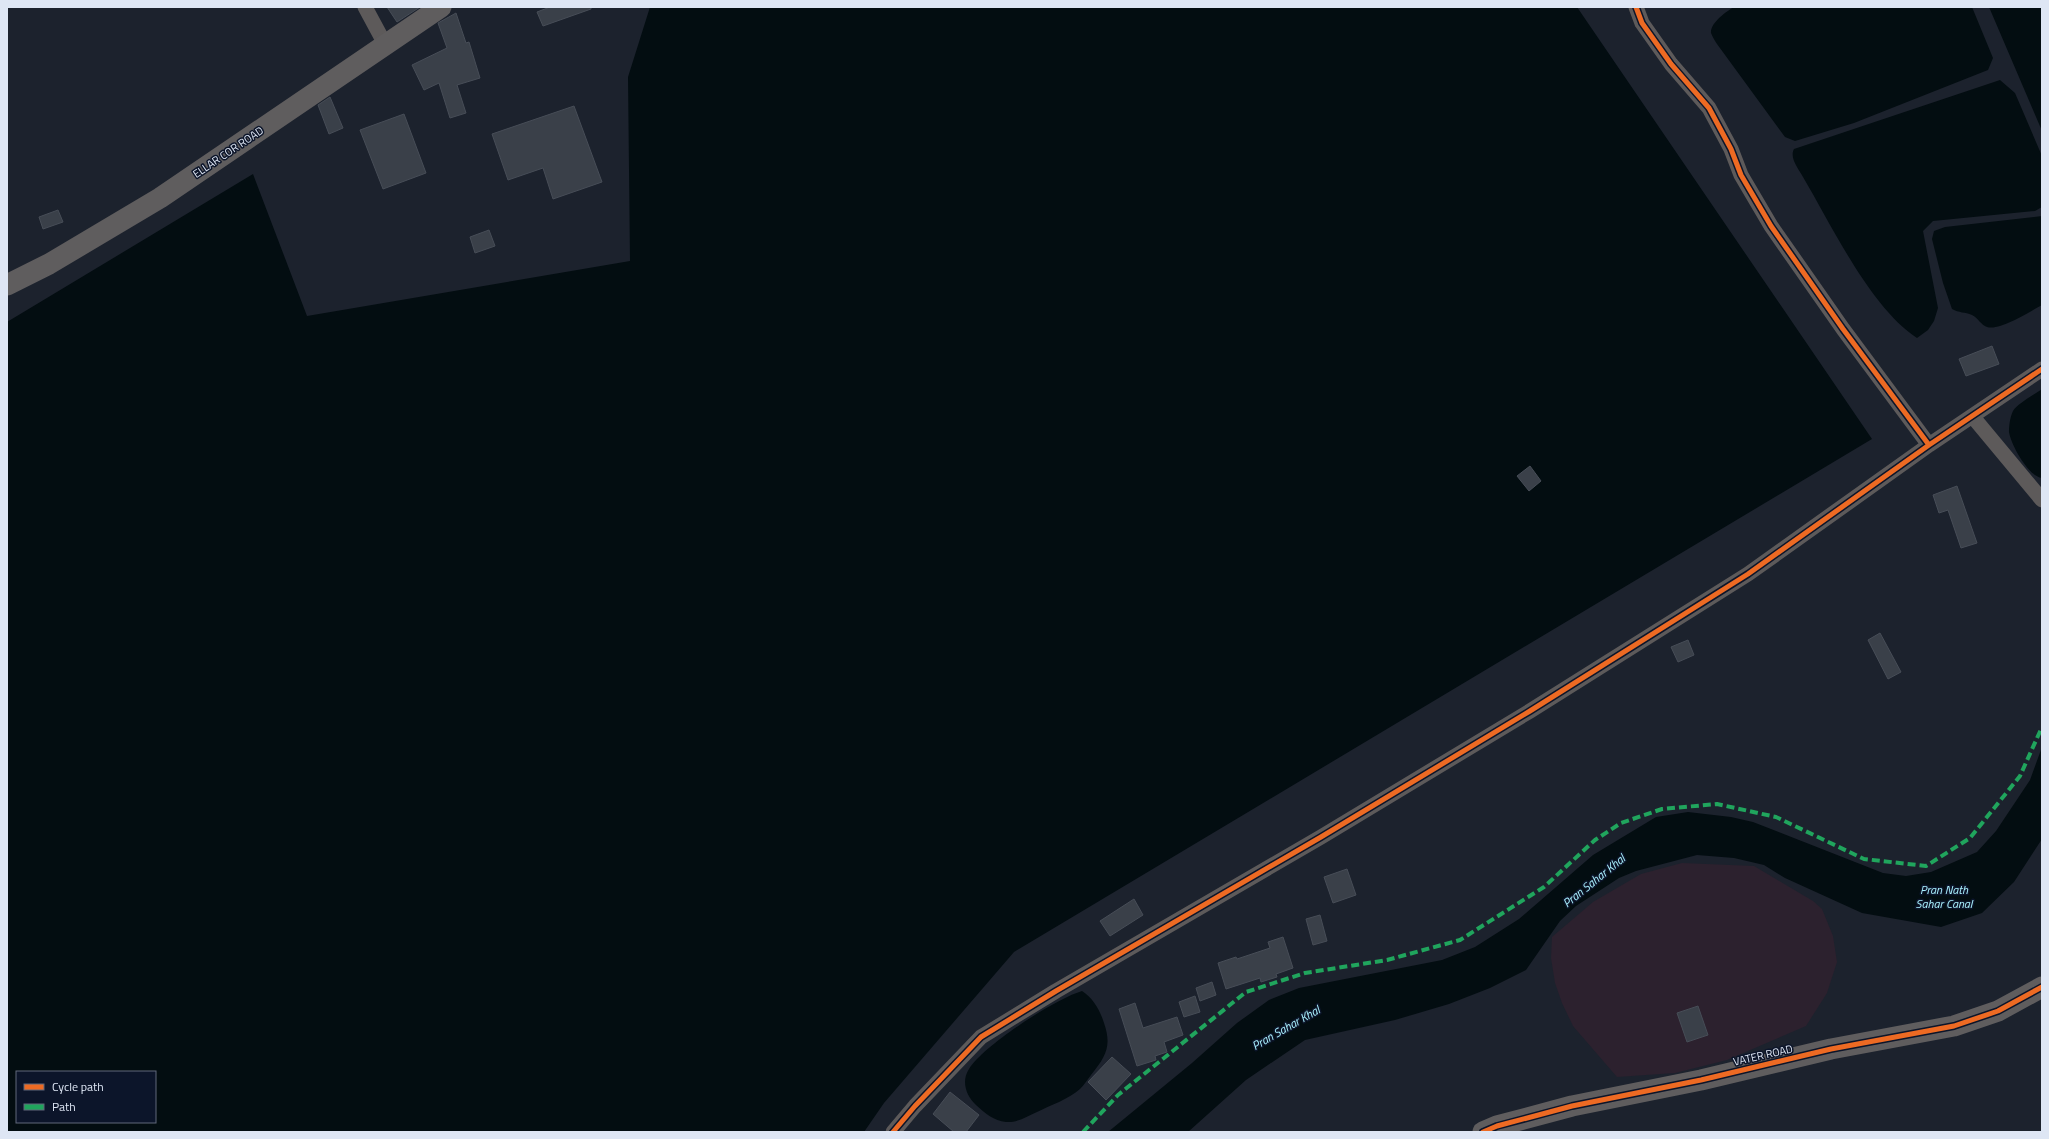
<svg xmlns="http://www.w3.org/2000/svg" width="2049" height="1139" font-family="'Titillium Web',sans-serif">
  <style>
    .industrial { fill: #2c212e }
    .water { fill: #030d11; fill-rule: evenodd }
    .building { fill: #3a4049; stroke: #474d57 }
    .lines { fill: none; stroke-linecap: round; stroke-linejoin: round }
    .street { stroke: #5d5a5a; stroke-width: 15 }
    .secondary { stroke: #5f5d5e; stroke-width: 21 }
    .quiet { stroke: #20a55d; stroke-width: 4; stroke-dasharray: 8 4; stroke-linecap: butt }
    .cycleway-casing { stroke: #0c152a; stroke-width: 8 }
    .cycleway { stroke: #ed6a23; stroke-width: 5 }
    .labels { text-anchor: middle; stroke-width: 3; stroke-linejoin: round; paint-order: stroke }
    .street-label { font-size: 11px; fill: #dee6f4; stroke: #0c152a }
    .water-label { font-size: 12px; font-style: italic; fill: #aaf2ff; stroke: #0c152a }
  </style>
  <rect width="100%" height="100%" fill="#1c222d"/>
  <path class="industrial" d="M 1682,863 L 1754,866 L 1813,901 L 1822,909 L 1833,936 L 1837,962 L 1827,993 L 1806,1026 L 1727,1060 L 1675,1073 L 1617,1077 L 1573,1026 L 1562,1003 L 1555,983 L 1551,958 L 1552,937 L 1593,902 L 1641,874 Z"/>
  <path class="water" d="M 650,7 L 1577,7 L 1872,439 L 1014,952 L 884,1103 L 864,1132 L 7,1132 L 7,322 L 253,174 L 307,316 L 630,261 L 628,77 ZM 17,1072 L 155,1072 L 155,1122 L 17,1122 Z
    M 1734,7 L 1972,7 L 1993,58 L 1988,70 L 1854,123 L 1795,141 L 1785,137 L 1717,44 C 1715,41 1712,36 1711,33 C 1710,23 1727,11 1734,7 Z
    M 1989,7 L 2042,7 L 2042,131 Z
    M 2000,80 L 2015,93 L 2042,156 L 2042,207 L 2035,211 L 1933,221 L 1923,231 L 1938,308 L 1934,321 L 1928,330 L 1917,338 C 1870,307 1832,226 1803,177 C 1799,169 1789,158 1794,149 L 1800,147 Z
    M 2042,216 L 2042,305 C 2029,312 2000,331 1987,327 C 1981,325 1978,318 1972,315 C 1965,312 1959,313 1952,309 L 1943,283 L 1932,239 L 1934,231 L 1945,227 Z
    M 2042,389 L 2042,478 C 2029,477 2011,445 2009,432 C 2009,426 2010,417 2013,411 C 2017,404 2035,394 2042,389 Z
    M 2042,747 L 2042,839 L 2014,882 L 1982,913 L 1941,927 L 1862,913 L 1785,878 L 1764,865 L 1734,858 L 1697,855 L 1636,871 L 1619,878 L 1576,906 L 1560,921 L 1526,970 L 1490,988 L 1449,1004 L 1395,1020 L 1305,1040 L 1246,1080 L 1188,1132 L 1108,1132 L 1192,1063 L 1237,1023 L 1269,1000 L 1299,988 L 1442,960 L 1475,947 L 1519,919 L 1593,855 L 1656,817 L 1688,812 L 1731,817 L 1753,822 L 1883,873 L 1906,876 L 1931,872 L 1977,852 L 1996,831 L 2030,780 Z
    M 1082,991 C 1093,998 1100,1010 1104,1023 C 1112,1046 1106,1056 1091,1075 C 1088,1079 1084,1085 1080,1089 C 1069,1099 1051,1105 1037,1112 C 1028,1116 1017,1123 1006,1122 C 994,1121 985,1113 976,1105 C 966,1096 961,1081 969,1069 C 984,1045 1055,999 1082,991 Z"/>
  <path class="building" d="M 387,7 L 420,7 L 397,22 Z
    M 550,7 L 591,7 L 591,9 L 543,26 L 537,12 Z
    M 456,13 L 466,43 L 469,42 L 480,78 L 457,85 L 466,113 L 450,118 L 439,83 L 424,90 L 412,65 L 447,48 L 438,23 Z
    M 330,97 L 343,128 L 329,134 L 318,105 Z
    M 574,106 L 602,182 L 553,199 L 543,168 L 508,180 L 492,134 Z
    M 404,114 L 426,173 L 383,189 L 360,130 Z
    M 58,210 L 63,222 L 43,229 L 39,217 Z
    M 489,230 L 495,246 L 475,253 L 470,237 Z
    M 1992,346 L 1999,364 L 1966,376 L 1959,359 Z
    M 1530,466 L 1541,481 L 1529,491 L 1517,476 Z
    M 1957,486 L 1977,543 L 1961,548 L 1948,510 L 1939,513 L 1933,495 Z
    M 1880,633 L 1901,672 L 1888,679 L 1868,640 Z
    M 1688,640 L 1694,655 L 1678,662 L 1671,647 Z
    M 1347,869 L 1356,895 L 1333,903 L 1324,877 Z
    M 1134,899 L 1143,915 L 1110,936 L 1100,921 Z
    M 1320,915 L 1327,941 L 1313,945 L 1306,919 Z
    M 1283,937 L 1293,968 L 1276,974 L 1277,977 L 1261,982 L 1260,978 L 1226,989 L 1218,963 L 1236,957 L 1237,959 L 1270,948 L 1268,942 Z
    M 1212,982 L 1216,995 L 1200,1001 L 1196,988 Z
    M 1195,996 L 1200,1012 L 1184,1017 L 1179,1002 Z
    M 1135,1003 L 1143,1028 L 1177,1017 L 1183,1035 L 1164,1042 L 1167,1052 L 1155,1056 L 1156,1060 L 1137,1066 L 1119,1009 Z
    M 1698,1006 L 1708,1035 L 1687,1042 L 1677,1013 Z
    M 1112,1057 L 1131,1074 L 1106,1100 L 1088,1082 Z
    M 950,1092 L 979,1115 L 966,1132 L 954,1132 L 933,1114 Z"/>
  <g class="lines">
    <path class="street" d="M 365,7 L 386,46
      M 1636,7 L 1642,23 L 1671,64 L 1709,108 L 1731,149 L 1741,175 L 1771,226 L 1843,329 L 1929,445
      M 1973,417 L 2042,500
      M 893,1132 L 915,1106 L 981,1037 L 1056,991 L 1321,837 L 1530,711 L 1748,574 L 1929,445 L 2042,369"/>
    <path class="secondary" d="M 7,285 L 49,264 L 160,198 L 441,7
      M 1483,1132 L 1497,1126 L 1572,1106 L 1701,1080 L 1831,1049 L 1954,1026 L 1998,1011 L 2042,987"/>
    <path class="quiet" d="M 1083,1132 L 1118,1095 L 1246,992 L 1305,973 L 1387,960 L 1460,940 L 1544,887 L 1595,840 L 1621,823 L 1662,809 L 1717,804 L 1776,817 L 1864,859 L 1926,866 L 1970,838 L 2020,776 L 2042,727"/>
    <defs>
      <path id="cycleway" d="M 1636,7 L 1642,23 L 1671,64 L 1709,108 L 1731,149 L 1741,175 L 1771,226 L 1843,329 L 1929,445
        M 893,1132 L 915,1106 L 981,1037 L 1056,991 L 1321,837 L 1530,711 L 1748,574 L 1929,445 L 2042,369
        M 1483,1132 L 1497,1126 L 1572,1106 L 1701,1080 L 1831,1049 L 1954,1026 L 1998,1011 L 2042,987"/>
    </defs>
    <use href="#cycleway" class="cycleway-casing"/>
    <use href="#cycleway" class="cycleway"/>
  </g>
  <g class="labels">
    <g class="street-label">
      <text transform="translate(228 152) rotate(-34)" y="4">ELLAR COR ROAD</text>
      <text transform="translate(1763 1055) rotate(-13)" y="4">VATER ROAD</text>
    </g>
    <g class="water-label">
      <text transform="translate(1594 881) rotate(-39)" y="4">Pran Sahar Khal</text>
      <text x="1944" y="894">Pran Nath<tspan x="1944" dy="14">Sahar Canal</tspan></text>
      <text transform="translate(1286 1028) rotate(-30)" y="4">Pran Sahar Khal</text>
    </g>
  </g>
  <rect width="2049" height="1139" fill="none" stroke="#dee6f4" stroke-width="16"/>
  <rect x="16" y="1071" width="140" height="52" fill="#0c152a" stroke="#60697b"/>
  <rect x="24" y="1084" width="20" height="6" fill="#ed6a23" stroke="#60697b"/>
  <text x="52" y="1091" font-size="12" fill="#dee6f4">Cycle path</text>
  <rect x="24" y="1104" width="20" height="6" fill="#20a55d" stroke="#60697b"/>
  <text x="52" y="1111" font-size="12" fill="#dee6f4">Path</text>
</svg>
